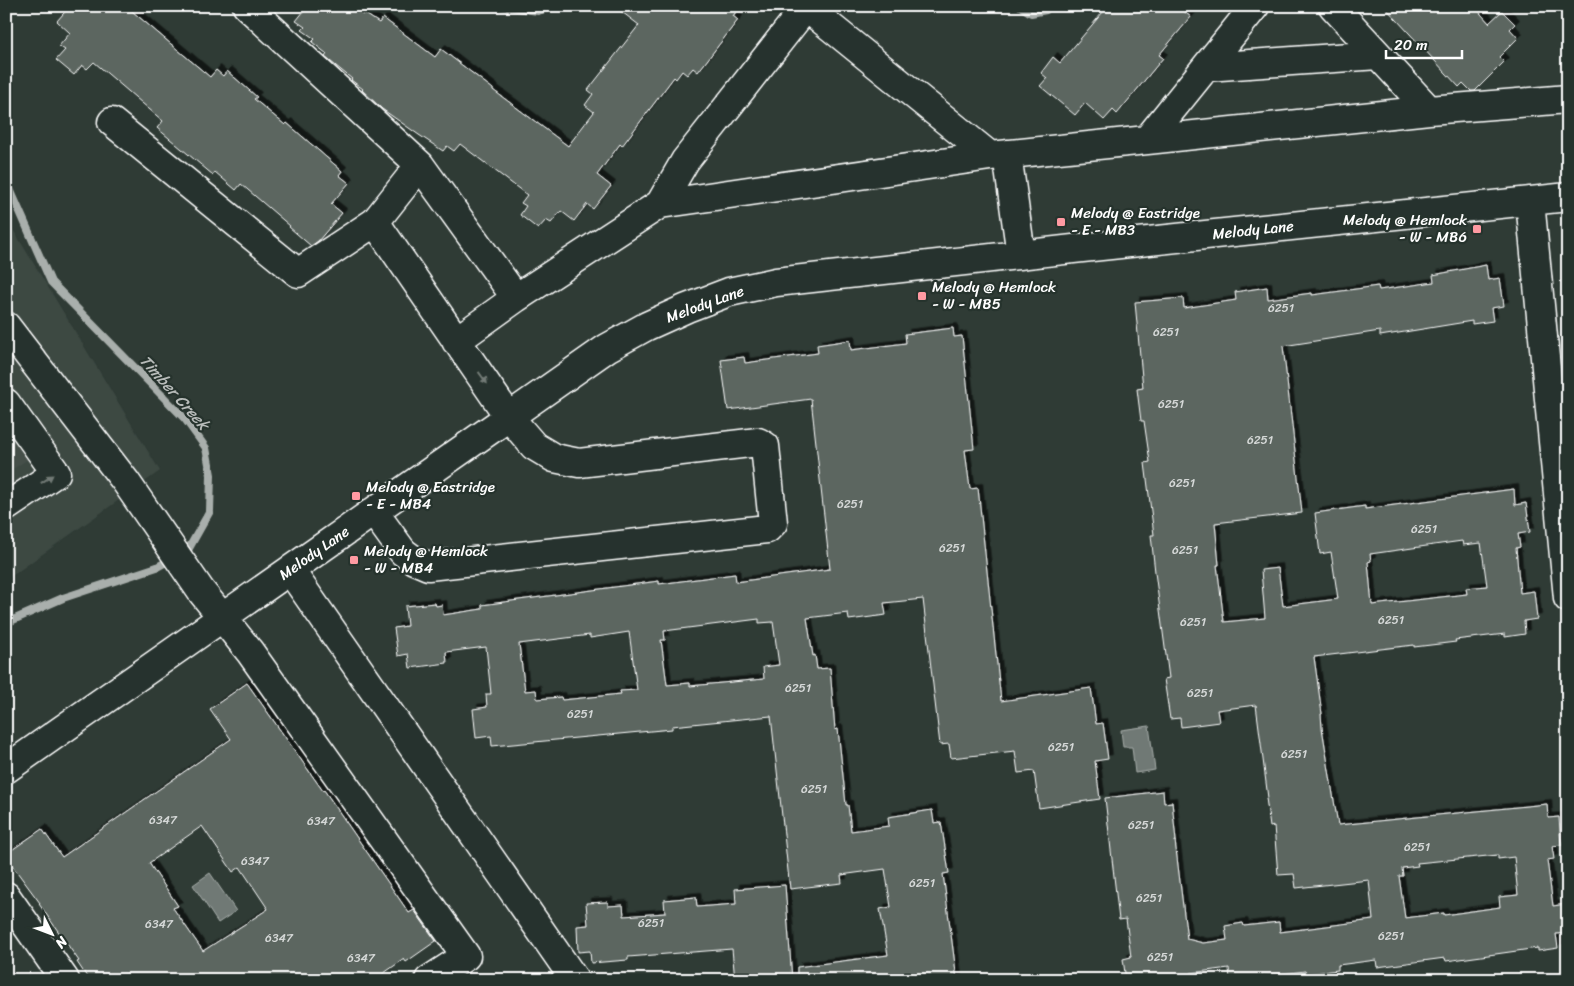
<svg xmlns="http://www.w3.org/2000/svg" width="1574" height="986" font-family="Sriracha,sans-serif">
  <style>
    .built { fill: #3c4842 }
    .water { fill: #707975; stroke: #a9afac }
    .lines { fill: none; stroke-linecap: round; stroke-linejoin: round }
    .stream { stroke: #a9afac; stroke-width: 8 }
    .building { fill: #5b6661; stroke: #fff; fill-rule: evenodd; filter: url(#shadow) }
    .minor-tunnel { stroke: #444f49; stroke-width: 28; stroke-dasharray: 28 14; stroke-linecap: butt }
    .minor-casing { stroke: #fff; stroke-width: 31 }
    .minor { stroke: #26332d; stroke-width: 28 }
    .oneway { fill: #727a76 }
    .poi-dot { fill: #ff9aa2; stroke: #26332d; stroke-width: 2 }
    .labels { text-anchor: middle; stroke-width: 4.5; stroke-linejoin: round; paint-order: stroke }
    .number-label { font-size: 12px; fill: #d6d9d8 }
    .poi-label { font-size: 15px; fill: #fff; stroke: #26332d; text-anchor: start }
    .street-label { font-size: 15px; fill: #fff; stroke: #26332d }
    .water-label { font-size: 16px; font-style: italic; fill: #b8bcba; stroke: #26332d }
  </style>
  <defs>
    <filter id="shadow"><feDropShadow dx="4.5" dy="-4.5" stdDeviation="0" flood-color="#0009"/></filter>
  </defs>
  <rect width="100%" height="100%" fill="#2f3b35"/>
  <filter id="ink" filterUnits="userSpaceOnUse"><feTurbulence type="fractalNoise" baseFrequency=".02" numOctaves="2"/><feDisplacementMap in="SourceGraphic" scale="10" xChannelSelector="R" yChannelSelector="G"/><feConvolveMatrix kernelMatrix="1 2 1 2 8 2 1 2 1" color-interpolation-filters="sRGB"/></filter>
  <g filter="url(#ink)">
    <path class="built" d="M 6,218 L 160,471 L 6,580 Z"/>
    <path class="water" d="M 1149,726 L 1155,770 L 1135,773 L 1132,747 L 1123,747 L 1121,730 Z
      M 210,873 L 236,911 L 218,923 L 193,885 Z"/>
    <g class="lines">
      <path class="stream" d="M 504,6 L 538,11 L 555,6
        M 1020,6 L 1031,13 L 1046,10 L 1048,6
        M 6,9 L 8,6
        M 6,180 L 51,282 L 185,419 L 206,448 L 211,475 L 210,511 L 188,550 L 157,567 L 63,598 L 6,623"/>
    </g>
    <path class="building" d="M 70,6 L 126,6 L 210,77 L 216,70 L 223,76 L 227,71 L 257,97 L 254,99 L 285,125 L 287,123 L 342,171 L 339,175 L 349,183 L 331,204 L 342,213 L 318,241 L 311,246 L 289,227 L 290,226 L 241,184 L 236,190 L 215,172 L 213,175 L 157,128 L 163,121 L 94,62 L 87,69 L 82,65 L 74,75 L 56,60 L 65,50 L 59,46 L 70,33 L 57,21 Z
      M 308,6 L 351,6 L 363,15 L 364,13 L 379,23 L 383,18 L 435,57 L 441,49 L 493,89 L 493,90 L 568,146 L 594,112 L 585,105 L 593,94 L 588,90 L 639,25 L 614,6 L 740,6 L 733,16 L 738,20 L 698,72 L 693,68 L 687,75 L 682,71 L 676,79 L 674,77 L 622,146 L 620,144 L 597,175 L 611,186 L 593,209 L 587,204 L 574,221 L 561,211 L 551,223 L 546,220 L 538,229 L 520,215 L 526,206 L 521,203 L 527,195 L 460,144 L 454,151 L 447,146 L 443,151 L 419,135 L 382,109 L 362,90 L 363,89 L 351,80 L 352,79 L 325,57 L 327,54 L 312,42 L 315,39 L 302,30 L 305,27 L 296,21 Z
      M 1108,6 L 1177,6 L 1191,17 L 1159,55 L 1163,58 L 1117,114 L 1113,110 L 1104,120 L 1085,103 L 1075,115 L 1040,86 L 1047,78 L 1041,73 L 1053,57 L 1060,63 Z
      M 1384,6 L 1474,6 L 1489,23 L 1502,11 L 1515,24 L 1510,29 L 1518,38 L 1499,57 L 1504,62 L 1475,91 L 1471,91 L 1463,83 L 1459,87 Z
      M 1486,265 L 1488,280 L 1500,278 L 1504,306 L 1491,308 L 1493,321 L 1472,324 L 1472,321 L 1380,336 L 1380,331 L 1283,346 L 1302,513 L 1215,523 L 1219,565 L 1217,565 L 1224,622 L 1265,618 L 1261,570 L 1278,568 L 1283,606 L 1338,599 L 1331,552 L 1320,554 L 1315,513 L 1365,506 L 1365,509 L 1514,489 L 1515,505 L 1526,503 L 1530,532 L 1518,534 L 1520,547 L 1516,548 L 1520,593 L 1534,591 L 1537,619 L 1524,621 L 1525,634 L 1505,637 L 1505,634 L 1455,640 L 1456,642 L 1414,647 L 1414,645 L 1314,657 L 1322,714 L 1321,714 L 1322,728 L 1338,825 L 1547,804 L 1548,818 L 1559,817 L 1561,845 L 1552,846 L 1554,859 L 1547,860 L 1553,906 L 1566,904 L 1568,933 L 1556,934 L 1558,948 L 1538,951 L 1538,948 L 1446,961 L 1445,958 L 1377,967 L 1376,960 L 1338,965 L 1338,970 L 1306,974 L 1305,971 L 1237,980 L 1230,980 L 1229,968 L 1191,973 L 1192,980 L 1126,980 L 1123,959 L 1131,957 L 1126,919 L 1119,920 L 1105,798 L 1163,791 L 1164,803 L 1172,802 L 1176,841 L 1175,841 L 1187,939 L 1203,943 L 1227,940 L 1225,926 L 1243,923 L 1244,926 L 1279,922 L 1280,932 L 1373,920 L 1369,880 L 1296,888 L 1294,874 L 1278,875 L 1274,826 L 1270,827 L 1266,798 L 1268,798 L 1256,705 L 1217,710 L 1219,722 L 1181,727 L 1180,718 L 1170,719 L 1164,679 L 1169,678 L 1155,572 L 1151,535 L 1154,535 L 1145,463 L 1150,462 L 1144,421 L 1141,421 L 1137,389 L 1143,388 L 1135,302 L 1183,298 L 1184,308 L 1236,300 L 1235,292 L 1267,287 L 1268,299 L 1312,293 L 1312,295 L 1378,286 L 1379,290 L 1434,282 L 1433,275 ZM 1462,541 L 1463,545 L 1481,543 L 1487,586 L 1466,588 L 1467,594 L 1372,605 L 1368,562 L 1371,561 L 1370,554 ZM 1498,855 L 1498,859 L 1514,857 L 1518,895 L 1499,897 L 1500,907 L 1444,915 L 1444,913 L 1405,918 L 1399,876 L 1403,876 L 1402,868 L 1418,866 L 1417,863 Z
      M 953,328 L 954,337 L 962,336 L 974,449 L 965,450 L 970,489 L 978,488 L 1001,701 L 1091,688 L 1096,724 L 1103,723 L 1108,759 L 1095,761 L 1100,799 L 1039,808 L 1034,771 L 1018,773 L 1015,751 L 951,758 L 949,744 L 940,745 L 923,599 L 884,603 L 886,615 L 849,620 L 848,613 L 807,618 L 813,656 L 815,655 L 817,669 L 830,668 L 835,730 L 838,729 L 846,805 L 848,805 L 851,831 L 889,826 L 888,817 L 932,810 L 934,823 L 941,822 L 949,873 L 943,874 L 957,980 L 797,980 L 797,967 L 888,955 L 880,909 L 891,907 L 885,869 L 841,875 L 842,883 L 790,889 L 771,716 L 672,726 L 672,729 L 492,746 L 491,736 L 476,738 L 473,709 L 487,707 L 486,694 L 491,694 L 486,647 L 446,652 L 447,663 L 410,668 L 408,654 L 398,656 L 394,628 L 407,626 L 405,606 L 435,603 L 436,606 L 442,605 L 443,615 L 482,609 L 482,605 L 659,581 L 659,584 L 735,574 L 736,582 L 830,569 L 811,399 L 728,410 L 721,360 L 744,357 L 745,363 L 818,353 L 817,345 L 850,340 L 851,350 L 906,343 L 905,334 ZM 759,619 L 759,623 L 773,622 L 779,665 L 763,667 L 764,679 L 690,686 L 690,683 L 667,685 L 661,640 L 665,640 L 664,631 ZM 629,632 L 637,690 L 620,691 L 621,694 L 562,700 L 561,697 L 537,699 L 536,690 L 525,691 L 519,644 L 590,635 L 590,638 Z
      M 247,683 L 323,791 L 324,790 L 409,913 L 414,910 L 436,941 L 406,962 L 404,959 L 374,980 L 89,980 L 77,962 L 79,961 L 39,904 L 40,903 L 6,857 L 6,854 L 42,829 L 62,857 L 231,739 L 210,709 ZM 202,826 L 233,872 L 240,867 L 268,909 L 203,951 L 173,908 L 178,906 L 149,863 Z
      M 785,885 L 792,980 L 735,980 L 732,949 L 628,957 L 628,960 L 591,963 L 590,951 L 578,952 L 577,926 L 588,925 L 586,903 L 608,902 L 608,906 L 623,905 L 624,916 L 665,913 L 664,900 L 696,897 L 697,907 L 736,904 L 735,889 Z"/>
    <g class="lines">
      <path class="minor-tunnel" d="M 6,457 L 20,448"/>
      <defs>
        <path id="minor" d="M 247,6 L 420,165 L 516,298
          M 1333,6 L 1429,110 L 1568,99
          M 1206,67 L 1378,55
          M 112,122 L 298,273 L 375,222 L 509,417 L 534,446 L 554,458 L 579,463 L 758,442 L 765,446 L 773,523 L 767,529 L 428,566 L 414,560 L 403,552 L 374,512
          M 1147,140 L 1429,110
          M 1007,154 L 1021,255
          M 1530,201 L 1568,598
          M 660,204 L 685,161 L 806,7 L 990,156
          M 375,222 L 420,165
          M 6,326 L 126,482 L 201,591 L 250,652 L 466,956 L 429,980
          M 456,341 L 516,298 L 660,204 L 990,156 L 1147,140 L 1255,6
          M 6,403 L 56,473 L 6,507
          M 290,570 L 575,980
          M 6,769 L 607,348 L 647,326 L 687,308 L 729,292 L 776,282 L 1082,248 L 1568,197
          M 6,896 L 65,980"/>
      </defs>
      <use href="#minor" class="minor-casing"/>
      <use href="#minor" class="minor"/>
    </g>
    <defs><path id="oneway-solid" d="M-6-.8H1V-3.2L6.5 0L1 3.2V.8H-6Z" transform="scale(1.25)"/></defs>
    <g class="oneway">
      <use href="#oneway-solid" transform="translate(483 378) rotate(54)"/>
      <use href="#oneway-solid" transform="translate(47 479) rotate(-34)"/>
    </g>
  </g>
  <g class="poi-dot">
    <rect x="1056" y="217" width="10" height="10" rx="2.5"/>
    <rect x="1472" y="224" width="10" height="10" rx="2.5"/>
    <rect x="917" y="291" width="10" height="10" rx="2.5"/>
    <rect x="351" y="491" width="10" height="10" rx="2.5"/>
    <rect x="349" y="555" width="10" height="10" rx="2.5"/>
  </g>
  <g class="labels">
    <g class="number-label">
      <text x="1281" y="312">6251</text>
      <text x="1166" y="336">6251</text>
      <text x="1171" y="408">6251</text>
      <text x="1260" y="444">6251</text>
      <text x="1182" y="487">6251</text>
      <text x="850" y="508">6251</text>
      <text x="1424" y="533">6251</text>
      <text x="952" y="552">6251</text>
      <text x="1185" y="554">6251</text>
      <text x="1391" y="624">6251</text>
      <text x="1193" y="626">6251</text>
      <text x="798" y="692">6251</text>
      <text x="1200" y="697">6251</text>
      <text x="580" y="718">6251</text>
      <text x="1061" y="751">6251</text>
      <text x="1294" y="758">6251</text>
      <text x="814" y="793">6251</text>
      <text x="163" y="824">6347</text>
      <text x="321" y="825">6347</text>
      <text x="1141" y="829">6251</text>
      <text x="1417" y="851">6251</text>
      <text x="255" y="865">6347</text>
      <text x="922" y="887">6251</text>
      <text x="1149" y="902">6251</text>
      <text x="651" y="927">6251</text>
      <text x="159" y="928">6347</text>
      <text x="1391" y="940">6251</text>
      <text x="279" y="942">6347</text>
      <text x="1160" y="961">6251</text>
      <text x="361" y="962">6347</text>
    </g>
    <g class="poi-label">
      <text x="1071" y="218">Melody @ Eastridge<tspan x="1071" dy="17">- E - MB3</tspan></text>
      <text x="1467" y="225" text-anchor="end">Melody @ Hemlock<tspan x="1467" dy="17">- W - MB6</tspan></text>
      <text x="932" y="292">Melody @ Hemlock<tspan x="932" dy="17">- W - MB5</tspan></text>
      <text x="366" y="492">Melody @ Eastridge<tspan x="366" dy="17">- E - MB4</tspan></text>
      <text x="364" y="556">Melody @ Hemlock<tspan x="364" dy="17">- W - MB4</tspan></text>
    </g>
    <g class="street-label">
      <text transform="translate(1253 230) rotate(-6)" y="5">Melody Lane</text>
      <text transform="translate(705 304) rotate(-20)" y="5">Melody Lane</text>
      <text transform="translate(314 553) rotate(-35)" y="5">Melody Lane</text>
    </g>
    <g class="water-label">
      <text transform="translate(175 392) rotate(48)" y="6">Timber Creek</text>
    </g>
  </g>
  <rect width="1574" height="986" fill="none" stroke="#26332d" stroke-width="25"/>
  <rect x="12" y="12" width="1549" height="961" fill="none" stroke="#fff" stroke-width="2" filter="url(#ink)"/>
  <g transform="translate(52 934) rotate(132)" stroke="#26332d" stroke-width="4" paint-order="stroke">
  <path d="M0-4L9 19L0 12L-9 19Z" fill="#ffffff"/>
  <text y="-8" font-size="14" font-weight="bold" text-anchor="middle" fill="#ffffff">N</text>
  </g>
  <path d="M1386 50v8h76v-8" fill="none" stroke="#ffffff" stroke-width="2.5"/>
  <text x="1394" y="50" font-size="15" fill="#ffffff" stroke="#26332d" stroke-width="4" paint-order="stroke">20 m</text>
</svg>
